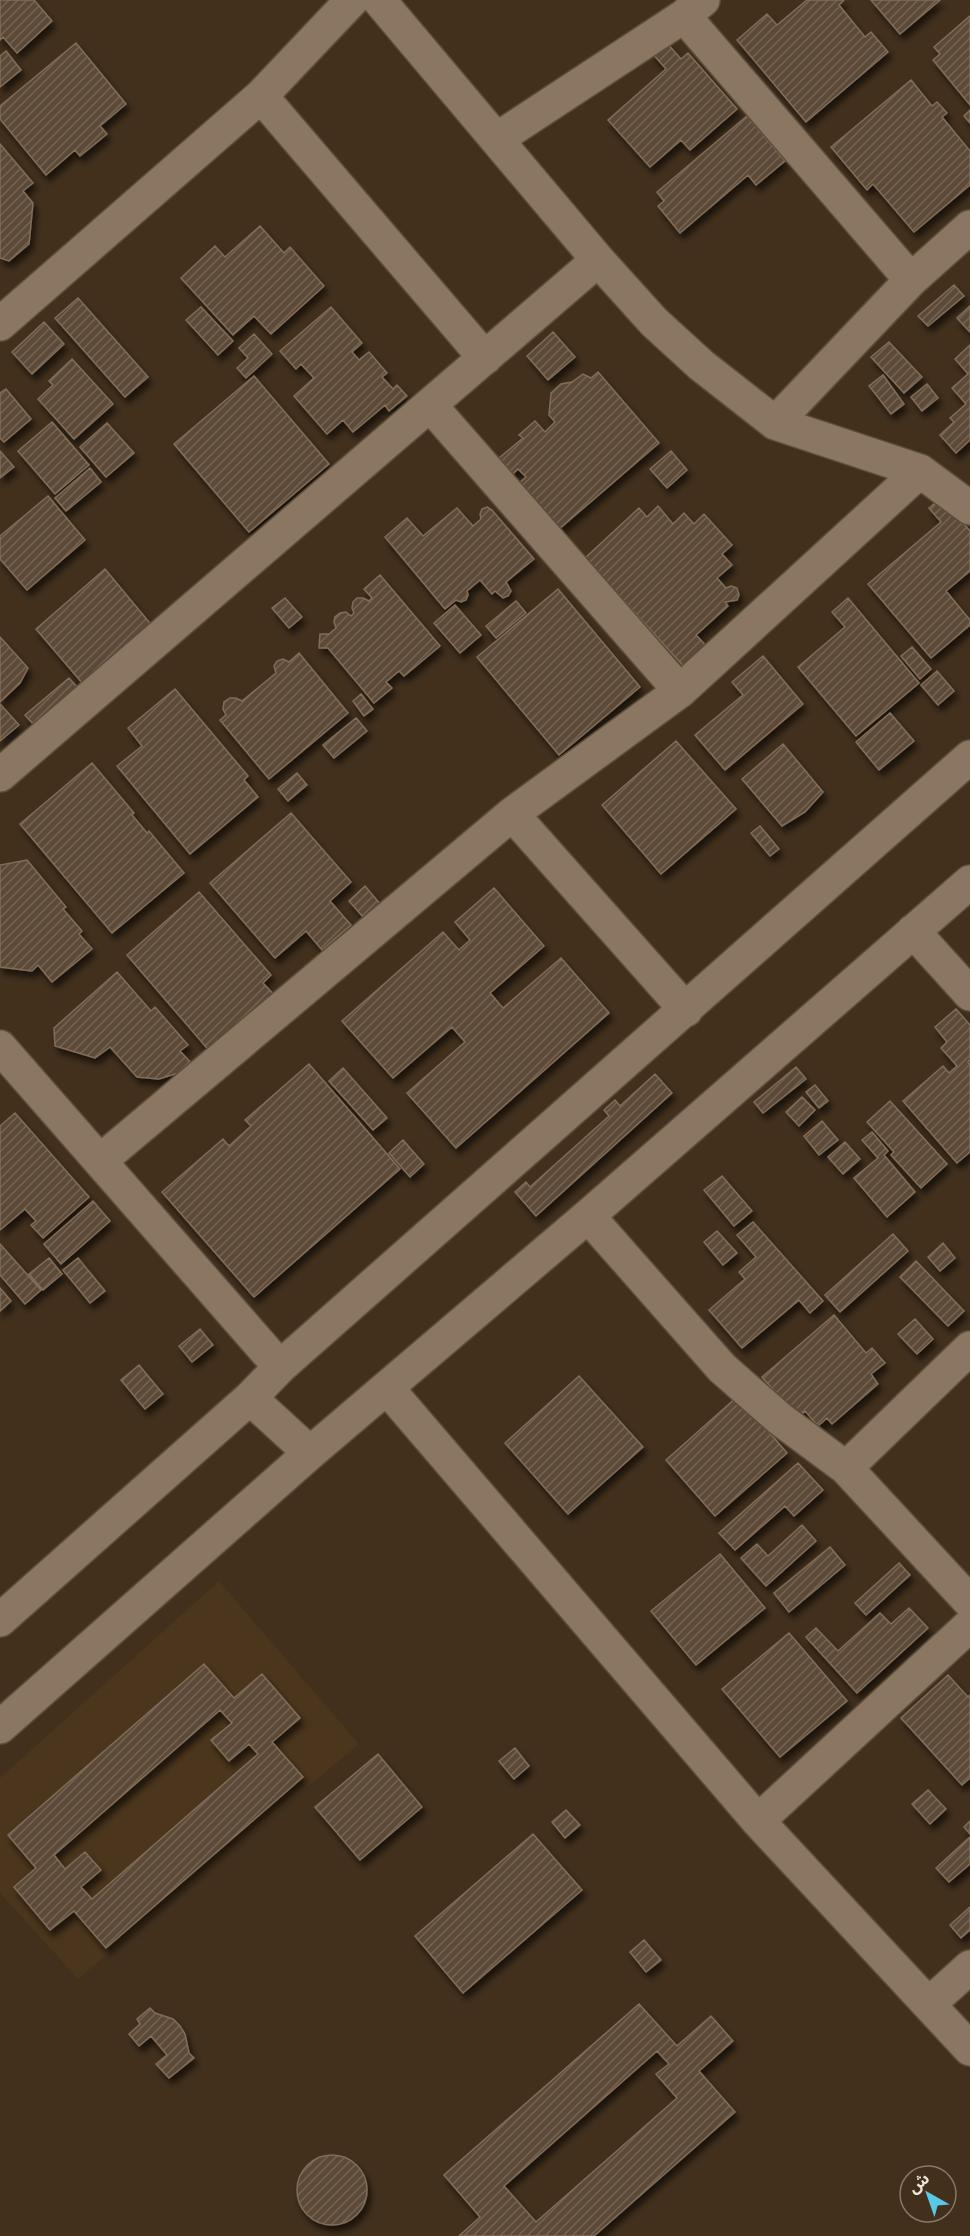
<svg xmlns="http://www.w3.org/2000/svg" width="970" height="2236" font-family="Karla,'Noto Sans Arabic',sans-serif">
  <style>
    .built { fill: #4b351c }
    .building { fill: url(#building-hatch); stroke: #816d58; stroke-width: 1.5; fill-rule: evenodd; filter: url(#shadow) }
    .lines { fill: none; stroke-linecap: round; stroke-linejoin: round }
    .minor-casing { stroke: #5c4d3c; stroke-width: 36 }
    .minor { stroke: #8a7661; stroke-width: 33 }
  </style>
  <defs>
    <pattern id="building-hatch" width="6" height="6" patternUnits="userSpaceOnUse" patternTransform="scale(1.5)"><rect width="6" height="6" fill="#5d4a37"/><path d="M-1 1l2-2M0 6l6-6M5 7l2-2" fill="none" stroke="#756453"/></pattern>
    <filter id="shadow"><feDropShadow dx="3.5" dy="6" stdDeviation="3" flood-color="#0009"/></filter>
  </defs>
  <rect width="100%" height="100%" fill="#42301d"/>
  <path class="built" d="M 219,1581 L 359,1744 L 78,1979 L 0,1893 L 0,1778 Z"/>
  <path class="building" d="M 0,0 L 34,0 L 52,21 L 17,53 L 3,37 L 0,40 Z
    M 807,0 L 844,0 L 839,5 L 865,37 L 871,32 L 888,52 L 806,122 L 737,40 L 767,14 L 777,25 Z
    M 871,0 L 940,0 L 900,34 Z
    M 970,16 L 970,105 L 933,60 L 940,54 L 934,47 Z
    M 665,41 L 681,59 L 688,53 L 737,109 L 690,150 L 681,140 L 650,167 L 608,120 L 666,69 L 652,53 Z
    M 76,43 L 126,104 L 100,126 L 107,134 L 80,156 L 75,150 L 46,175 L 0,119 L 0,106 Z
    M 6,51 L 21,70 L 0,87 L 0,56 Z
    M 911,80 L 932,106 L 937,102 L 947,113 L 942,117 L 970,151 L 970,185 L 914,232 L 873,184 L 867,190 L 831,147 Z
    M 970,110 L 970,123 L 964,116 Z
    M 747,116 L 785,161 L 756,185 L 748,175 L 680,233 L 658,206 L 664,201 L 657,192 Z
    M 0,144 L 33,183 L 23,191 L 33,203 L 29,244 L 9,261 L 0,258 Z
    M 260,226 L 284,253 L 290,247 L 324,286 L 271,334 L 254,316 L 233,335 L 181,278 L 215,246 L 225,257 Z
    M 954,285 L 964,296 L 928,326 L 918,316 Z
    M 78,298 L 148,377 L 125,397 L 55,318 Z
    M 970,306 L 970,332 L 957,318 Z
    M 201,307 L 233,341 L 218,355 L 186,320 Z
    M 331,307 L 362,343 L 352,352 L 359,360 L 369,352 L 387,373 L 382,377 L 393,389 L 397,385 L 407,396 L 389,411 L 385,405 L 353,432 L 343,420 L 327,434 L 294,396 L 314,378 L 301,364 L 296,369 L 280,351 Z
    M 44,322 L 64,344 L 32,374 L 12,352 Z
    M 553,332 L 575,357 L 548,380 L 527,356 Z
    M 254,334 L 272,354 L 246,378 L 237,368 L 248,358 L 239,348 Z
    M 889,342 L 922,377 L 904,393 L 871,357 Z
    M 970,345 L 970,440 L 956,453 L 940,435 L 954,422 L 950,418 L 966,404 L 952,388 L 968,374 L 955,359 Z
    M 72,359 L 113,404 L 74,439 L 38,399 L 53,385 L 49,381 Z
    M 598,372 L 659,443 L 558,530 L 518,484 L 526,477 L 518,469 L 513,474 L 499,458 L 523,438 L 519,435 L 535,421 L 545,432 L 555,422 L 549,415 L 551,393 L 561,384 L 572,382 L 583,374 L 591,378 Z
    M 883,375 L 904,404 L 891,414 L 869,386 Z
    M 254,376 L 329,464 L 249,532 L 174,444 Z
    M 927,384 L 938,398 L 922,411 L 911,397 Z
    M 6,389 L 31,419 L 4,442 L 0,438 L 0,393 Z
    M 52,422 L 89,465 L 55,494 L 18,451 Z
    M 107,423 L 134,453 L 106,477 L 80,447 Z
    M 0,451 L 14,467 L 0,478 Z
    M 671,451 L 687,470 L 667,488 L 650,469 Z
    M 90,468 L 101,482 L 66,511 L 55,498 Z
    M 48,496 L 85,540 L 27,590 L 0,559 L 0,536 Z
    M 941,498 L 970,531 L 970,571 L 946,591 L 970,620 L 970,625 L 931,658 L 868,584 L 941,522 L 929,508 Z
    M 658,506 L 673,524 L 684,513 L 694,524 L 704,514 L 732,545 L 722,554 L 732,565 L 717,578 L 726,588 L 731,586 L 737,588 L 739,595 L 737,600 L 725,602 L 728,606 L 696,635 L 710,650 L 688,671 L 585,558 L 639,508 L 647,517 Z
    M 487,507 L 492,510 L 534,559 L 506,582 L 511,591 L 508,596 L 503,598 L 495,591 L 492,594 L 480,580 L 467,591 L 468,595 L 466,600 L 461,602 L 456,600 L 445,609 L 385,537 L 407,518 L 423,536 L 457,508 L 473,526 L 481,519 L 480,514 L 482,509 Z
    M 105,569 L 158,633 L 89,691 L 36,629 Z
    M 380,575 L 440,646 L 404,676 L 399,671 L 386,682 L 392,688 L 374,703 L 328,648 L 319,648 L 320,634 L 329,634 L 336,628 L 334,622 L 335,617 L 340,613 L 346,612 L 351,616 L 354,613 L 352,608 L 353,602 L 357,598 L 363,598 L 369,601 L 372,598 L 364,589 Z
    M 558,589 L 640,687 L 559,755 L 477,657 Z
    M 285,598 L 302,617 L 289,628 L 272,608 Z
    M 848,598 L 919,683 L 856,736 L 798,667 L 845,627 L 832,612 Z
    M 516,601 L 526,613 L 496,638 L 486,626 Z
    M 455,605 L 481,635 L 460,653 L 434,623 Z
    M 0,637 L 28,668 L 20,683 L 0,702 Z
    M 912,647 L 931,669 L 920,679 L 901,656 Z
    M 299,653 L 348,713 L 269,779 L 220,720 L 226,715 L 223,709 L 224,702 L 230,698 L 236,698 L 242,701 L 276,673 L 274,666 L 277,661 L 283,659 L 289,662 Z
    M 763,656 L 803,704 L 725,770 L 695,735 L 743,695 L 732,682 Z
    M 937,671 L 954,691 L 938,705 L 921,685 Z
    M 69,678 L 86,697 L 42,734 L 25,715 Z
    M 175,689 L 248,776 L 244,780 L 258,797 L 190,854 L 117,766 L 142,746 L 128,728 Z
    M 361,694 L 373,709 L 364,716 L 353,701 Z
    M 0,704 L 19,725 L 0,741 Z
    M 890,713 L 914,741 L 879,770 L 856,742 Z
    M 356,718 L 367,731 L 334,758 L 323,745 Z
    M 676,741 L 736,809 L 661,874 L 602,805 Z
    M 783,744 L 823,792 L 805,812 L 782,826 L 742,779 Z
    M 92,763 L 134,813 L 132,815 L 147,833 L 149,831 L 184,873 L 112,933 L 20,824 Z
    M 297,773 L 307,785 L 288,801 L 278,789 Z
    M 291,813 L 351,882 L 330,901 L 351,925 L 322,950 L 306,931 L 275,958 L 210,883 Z
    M 760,826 L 779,849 L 770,856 L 751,833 Z
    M 27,860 L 66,907 L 63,909 L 82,931 L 79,934 L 92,949 L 52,982 L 38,965 L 32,971 L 0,967 L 0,865 Z
    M 365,886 L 386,911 L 370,925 L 349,901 Z
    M 494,888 L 544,946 L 490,993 L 503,1008 L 561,958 L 609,1013 L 456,1148 L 407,1093 L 465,1042 L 452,1027 L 393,1078 L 342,1021 L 443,932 L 459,950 L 470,940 L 455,922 Z
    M 199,892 L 271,975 L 263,983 L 277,998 L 212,1054 L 127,955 Z
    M 117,972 L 151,1011 L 155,1007 L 188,1045 L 180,1051 L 194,1066 L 182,1078 L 178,1073 L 159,1079 L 137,1077 L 110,1047 L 95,1058 L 55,1046 L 54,1028 Z
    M 956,1009 L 970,1025 L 970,1060 L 968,1062 L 970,1065 L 970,1152 L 957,1163 L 903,1101 L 943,1066 L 949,1073 L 957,1066 L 941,1048 L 947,1042 L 935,1027 Z
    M 309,1064 L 400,1169 L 254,1297 L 162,1192 L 223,1139 L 229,1146 L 251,1126 L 245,1120 Z
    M 796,1067 L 806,1079 L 763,1113 L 754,1102 Z
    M 343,1068 L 387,1118 L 373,1130 L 329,1081 Z
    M 655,1074 L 672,1093 L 536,1216 L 515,1192 L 526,1182 L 530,1187 L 609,1116 L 604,1110 L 615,1100 L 620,1106 Z
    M 815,1085 L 828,1101 L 819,1108 L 806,1092 Z
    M 802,1097 L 815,1110 L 799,1126 L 786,1112 Z
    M 890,1101 L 947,1164 L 921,1188 L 891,1155 L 894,1152 L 867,1122 Z
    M 15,1113 L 89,1197 L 43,1238 L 31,1225 L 36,1221 L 25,1209 L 0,1230 L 0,1126 Z
    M 822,1121 L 838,1140 L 819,1155 L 804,1136 Z
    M 872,1132 L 888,1151 L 884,1155 L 915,1192 L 887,1217 L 854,1178 L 878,1158 L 862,1140 Z
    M 403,1140 L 424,1164 L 410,1177 L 389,1153 Z
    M 845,1142 L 860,1159 L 843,1174 L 828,1157 Z
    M 722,1176 L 752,1211 L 734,1226 L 704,1190 Z
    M 93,1201 L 110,1221 L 61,1264 L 44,1244 Z
    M 753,1222 L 823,1301 L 810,1313 L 799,1300 L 742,1348 L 709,1310 L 745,1279 L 739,1272 L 756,1257 L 737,1235 Z
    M 717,1231 L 737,1253 L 723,1265 L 704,1242 Z
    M 893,1234 L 908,1251 L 840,1312 L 825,1295 Z
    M 943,1243 L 955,1258 L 940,1271 L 928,1257 Z
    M 0,1244 L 41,1290 L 25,1304 L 0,1275 Z
    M 49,1258 L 62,1274 L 43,1290 L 29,1274 Z
    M 78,1258 L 105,1291 L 90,1303 L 63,1270 Z
    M 916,1261 L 964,1311 L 948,1326 L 900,1277 Z
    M 0,1288 L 11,1301 L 0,1311 Z
    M 834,1315 L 866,1353 L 872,1348 L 885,1363 L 871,1374 L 878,1384 L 832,1424 L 827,1418 L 818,1426 L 805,1411 L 798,1418 L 762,1377 Z
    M 915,1319 L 933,1339 L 917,1354 L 898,1334 Z
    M 200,1329 L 213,1345 L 192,1362 L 179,1346 Z
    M 139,1365 L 163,1394 L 145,1409 L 121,1380 Z
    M 579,1376 L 643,1447 L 568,1514 L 505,1443 Z
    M 738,1396 L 787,1453 L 715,1516 L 666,1460 Z
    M 798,1463 L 823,1490 L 794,1516 L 785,1506 L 735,1550 L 719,1533 Z
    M 802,1525 L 816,1541 L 766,1586 L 741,1558 L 757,1544 L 768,1556 Z
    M 830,1547 L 845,1565 L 789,1612 L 774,1593 Z
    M 720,1554 L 765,1608 L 696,1665 L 651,1611 Z
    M 899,1563 L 910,1575 L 866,1615 L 855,1603 Z
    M 909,1608 L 928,1628 L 857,1693 L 806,1637 L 816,1628 L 838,1651 L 880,1613 L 891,1624 Z
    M 789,1633 L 847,1701 L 780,1757 L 722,1689 Z
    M 204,1664 L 234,1698 L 262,1674 L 300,1718 L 272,1742 L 303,1777 L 106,1948 L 74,1911 L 50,1930 L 14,1887 L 36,1868 L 8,1835 ZM 220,1710 L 232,1723 L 211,1740 L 229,1761 L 249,1744 L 258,1754 L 92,1899 L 81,1887 L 101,1870 L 85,1852 L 65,1869 L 54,1855 Z
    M 948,1675 L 968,1697 L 970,1695 L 970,1778 L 962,1785 L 901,1718 Z
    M 515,1748 L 529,1766 L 514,1779 L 499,1761 Z
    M 378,1754 L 422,1807 L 360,1860 L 315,1807 Z
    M 928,1790 L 946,1809 L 930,1824 L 912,1804 Z
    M 566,1810 L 580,1825 L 565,1838 L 552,1822 Z
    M 970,1821 L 970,1834 L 964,1827 Z
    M 533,1834 L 582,1890 L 463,1993 L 415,1936 Z
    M 970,1837 L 970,1864 L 949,1882 L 936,1868 Z
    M 970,1907 L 970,1930 L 961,1938 L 950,1925 Z
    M 644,1940 L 661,1960 L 646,1972 L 630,1952 Z
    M 639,2004 L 677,2046 L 711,2016 L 733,2041 L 699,2071 L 735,2112 L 594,2236 L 459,2236 L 480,2217 L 444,2175 ZM 657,2051 L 669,2064 L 656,2074 L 677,2098 L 536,2222 L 504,2186 Z
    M 150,2008 L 155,2013 L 173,2019 L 180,2026 L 185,2034 L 189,2053 L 194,2058 L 169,2078 L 156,2064 L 167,2055 L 151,2036 L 139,2046 L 129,2034 L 140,2024 L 137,2019 Z
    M297 2190a35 35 0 1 1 70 0a35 35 0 1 1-70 0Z"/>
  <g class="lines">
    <defs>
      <path id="minor" d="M 379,0 L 598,260 L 654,322 L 701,365 L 775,423 L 920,471 L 970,508
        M 684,16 L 911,280
        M 261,96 L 485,358
        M 497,139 L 684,16 L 703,0
        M 0,324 L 261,96 L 352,0
        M 430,405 L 680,691
        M 775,423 L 911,280 L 970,227
        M 0,775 L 598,260
        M 512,814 L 686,1010
        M 913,931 L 970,994
        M 0,1047 L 280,1367
        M 100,1161 L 512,814 L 680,691 L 920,471
        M 588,1216 L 722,1368 L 780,1419 L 846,1468 L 970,1602
        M 387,1388 L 758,1821 L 970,2049
        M 250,1398 L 310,1453
        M 846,1468 L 970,1348
        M 0,1620 L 250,1398 L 280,1367 L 970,757
        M 0,1727 L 310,1453 L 588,1216 L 970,882
        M 758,1821 L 970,1625
        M 929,2004 L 970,1967"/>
    </defs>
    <use href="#minor" class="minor-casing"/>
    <use href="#minor" class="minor"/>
  </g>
  <g transform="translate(928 2194) rotate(320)"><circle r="28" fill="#42301d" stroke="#887869" stroke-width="1.5"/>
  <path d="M0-4.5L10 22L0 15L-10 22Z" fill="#59c8e5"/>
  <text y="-9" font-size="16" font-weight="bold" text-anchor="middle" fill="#f1e5da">ش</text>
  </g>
</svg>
